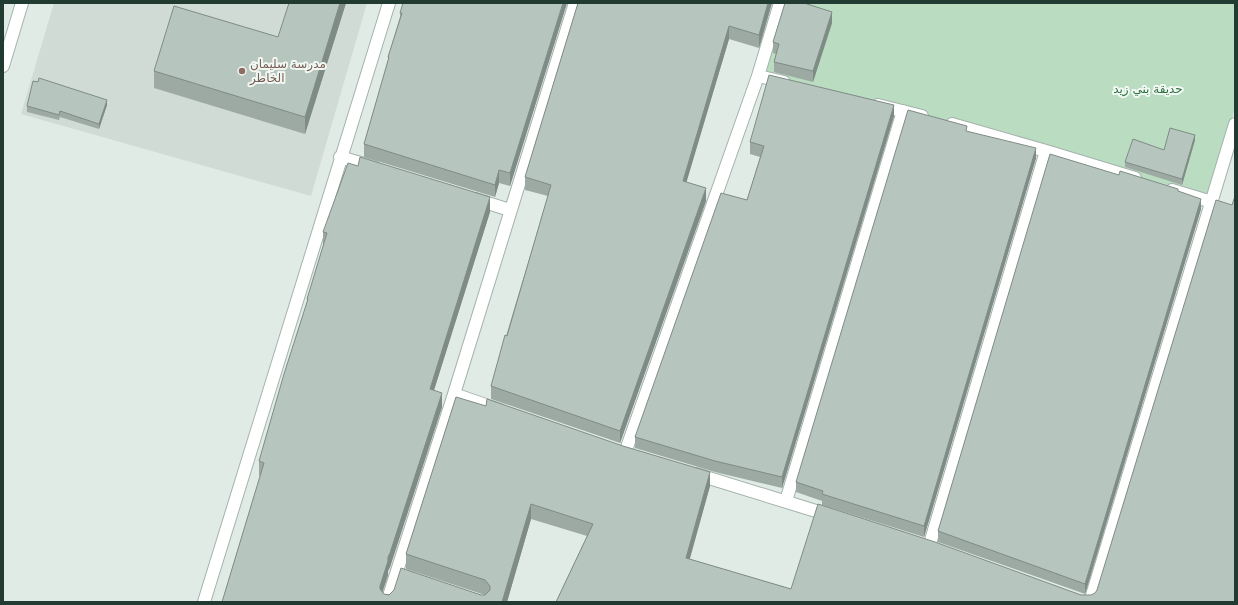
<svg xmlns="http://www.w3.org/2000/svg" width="1238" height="605" font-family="'DejaVu Sans',Vazirmatn,sans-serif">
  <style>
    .built { fill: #cfdbd4 }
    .green { fill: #badcc0 }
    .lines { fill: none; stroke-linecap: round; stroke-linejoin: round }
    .minor-casing { stroke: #a4b3ac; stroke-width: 14 }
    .minor { stroke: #fff; stroke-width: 12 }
    .wall { fill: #9daaa3 }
    .shaded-wall { fill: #7f8b85 }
    .building { fill: #b6c6be; stroke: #7f8b85 }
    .education-dot { fill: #8d6e63; stroke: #f1f8f4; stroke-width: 1.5 }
    .labels { text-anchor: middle; stroke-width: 4; stroke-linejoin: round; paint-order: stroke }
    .education-label { font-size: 12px; fill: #785e54; stroke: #f1f8f4; text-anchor: start }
    .park-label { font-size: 12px; fill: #2d7140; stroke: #f1f8f4 }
  </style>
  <rect width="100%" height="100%" fill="#e1ebe6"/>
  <path class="built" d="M 54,3 L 367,3 L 311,196 L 21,114 Z"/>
  <path class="green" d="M 784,3 L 1235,3 L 1235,108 L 1209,197 L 1046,150 L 763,74 Z"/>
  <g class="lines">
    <defs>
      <path id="minor" d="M 780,3 L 758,76 L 784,82
        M 3,66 L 22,3
        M 878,105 L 922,116
        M 952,124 L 1046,151 L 1135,178
        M 340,157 L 374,167
        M 1172,190 L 1212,202
        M 475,199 L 510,210
        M 454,394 L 500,410
        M 625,453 L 758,76
        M 696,474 L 832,516
        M 786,501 L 903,111
        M 929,547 L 1046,151
        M 204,602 L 389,3
        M 387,602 L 454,394 L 575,3
        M 1090,602 L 1235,124"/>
    </defs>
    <use href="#minor" class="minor-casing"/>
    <use href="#minor" class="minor"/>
  </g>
  <path class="wall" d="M 346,3 L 305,134 L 154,88 L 154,71 L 278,37 Z
    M 567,3 L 510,186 L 499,183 L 495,197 L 364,157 L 364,144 L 388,61 L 388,57 L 400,17 L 400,13 Z
    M 578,3 L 772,3 L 759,48 L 729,39 L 686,182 L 706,201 L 620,443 L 491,399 L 491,386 L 548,196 L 525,190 L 525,177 Z
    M 832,23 L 813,82 L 774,72 L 774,62 L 776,54 L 773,53 L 773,42 Z
    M 107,105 L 99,129 L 60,117 L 59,120 L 27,112 L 27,106 Z
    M 894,116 L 782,488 L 715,472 L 635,448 L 635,437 L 747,200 L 760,157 L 750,154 L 750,142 Z
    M 967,131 L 1036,158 L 924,537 L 822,505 L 822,501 L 796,492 L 796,482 Z
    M 1195,140 L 1182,185 L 1125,167 L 1125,162 Z
    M 1119,175 L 1178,191 L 1201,209 L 1085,594 L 938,542 L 938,531 Z
    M 490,212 L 434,390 L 442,407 L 390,567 L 388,571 L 388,575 L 382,592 L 384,594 L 485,595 L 406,569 L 406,554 L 456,397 L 710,486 L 689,559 L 791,589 L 1081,595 L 1235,602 L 556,602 L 587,536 L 531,519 L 507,602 L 222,602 L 260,476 L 259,475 L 259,461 L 307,303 L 307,299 L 323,247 L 323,232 Z"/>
  <path class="shaded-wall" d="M 340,3 L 346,3 L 305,134 L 305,117 Z
    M 563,3 L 567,3 L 510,186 L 510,173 Z
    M 768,3 L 772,3 L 759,48 L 759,35 Z
    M 832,12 L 832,23 L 813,82 L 813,71 Z
    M 729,26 L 729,39 L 683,194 L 683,181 Z
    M 107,100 L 107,105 L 99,129 L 99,124 Z
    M 894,105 L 894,116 L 782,488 L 782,477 Z
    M 1195,135 L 1195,140 L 1182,185 L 1182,179 Z
    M 1036,148 L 1036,158 L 924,537 L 924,526 Z
    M 499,170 L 499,183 L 495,197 L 495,185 Z
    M 706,188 L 706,201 L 620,443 L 620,431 Z
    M 490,197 L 490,212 L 430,403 L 430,389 Z
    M 1201,199 L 1201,209 L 1085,594 L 1085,584 Z
    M 442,393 L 442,407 L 390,567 L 388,571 L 388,575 L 380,600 L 380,586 L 388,557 Z
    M 710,472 L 710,486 L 686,573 L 686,558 Z
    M 531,504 L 531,519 L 507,602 L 502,602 Z"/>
  <path class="building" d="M 289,3 L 340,3 L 305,117 L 154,71 L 174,6 L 278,37 Z
    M 403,3 L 563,3 L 510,173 L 499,170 L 495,185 L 364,144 L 389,57 L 388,57 L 402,13 L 400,13 Z
    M 578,3 L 768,3 L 759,35 L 729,26 L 683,181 L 706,188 L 620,431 L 491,386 L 505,335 L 507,336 L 551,185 L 525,177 Z
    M 785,3 L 804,3 L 832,12 L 813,71 L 774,62 L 779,44 L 773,42 Z
    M 769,75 L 894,105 L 782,477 L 715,461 L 635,437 L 721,193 L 747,200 L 764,146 L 750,142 Z
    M 39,78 L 107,100 L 99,124 L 60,111 L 59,115 L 27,106 L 33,81 L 38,82 Z
    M 908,110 L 967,126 L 966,131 L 1036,148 L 924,526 L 822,494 L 823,491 L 796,482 Z
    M 1170,128 L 1195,135 L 1182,179 L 1125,162 L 1133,139 L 1164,150 Z
    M 1050,154 L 1119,175 L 1120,171 L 1178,189 L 1178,191 L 1201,199 L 1085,584 L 938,531 Z
    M 360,157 L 490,197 L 430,389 L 442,393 L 390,553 L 388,557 L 388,561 L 380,586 L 380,589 L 384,594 L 389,595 L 394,590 L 401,568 L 481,595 L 485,595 L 490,590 L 490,586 L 485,580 L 406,554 L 456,397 L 486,406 L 487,399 L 623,446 L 710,472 L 686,558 L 791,589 L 818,504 L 935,542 L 1081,595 L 1091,595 L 1095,593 L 1097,590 L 1216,200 L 1232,205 L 1235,196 L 1235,602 L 556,602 L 593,524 L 531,504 L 502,602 L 222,602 L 264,463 L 259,461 L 284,374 L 308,299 L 307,299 L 327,233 L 323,232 L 348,163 L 358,166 Z"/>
  <circle class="education-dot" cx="242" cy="71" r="4"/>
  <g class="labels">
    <g class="education-label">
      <text x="250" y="68">مدرسة سليمان<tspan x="250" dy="14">الخاطر</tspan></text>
    </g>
    <g class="park-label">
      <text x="1148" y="93">حديقة بني زيد</text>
    </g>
  </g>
  <rect width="1238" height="605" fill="none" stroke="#223b32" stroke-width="8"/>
</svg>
